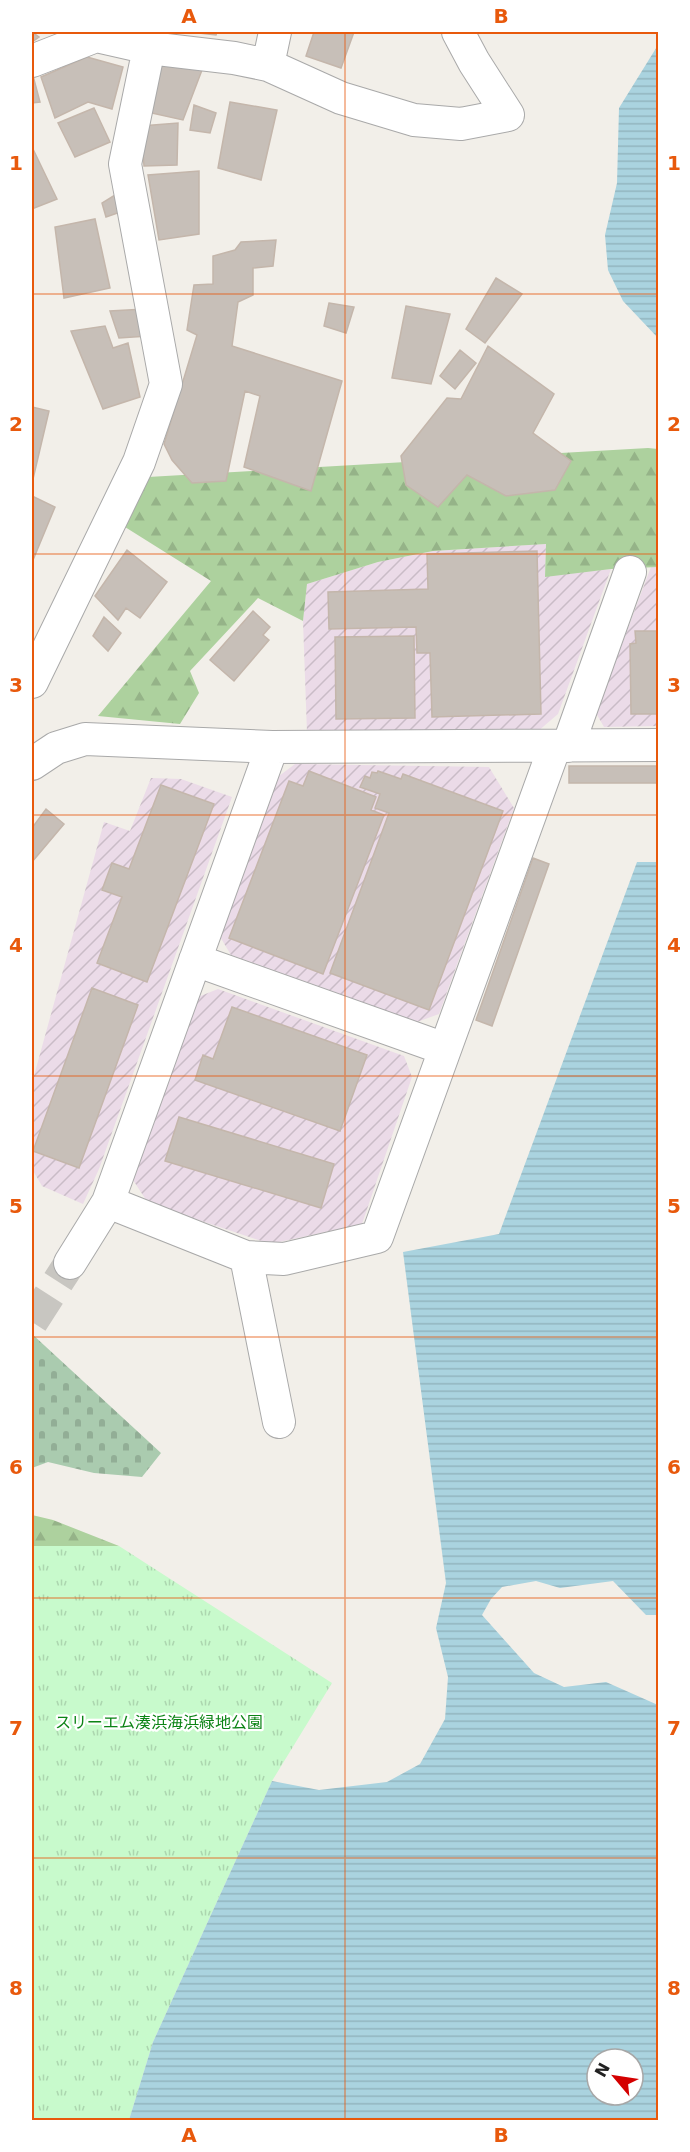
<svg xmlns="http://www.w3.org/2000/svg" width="690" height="2152" font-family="'DejaVu Sans','Noto Sans JP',sans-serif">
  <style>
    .industrial { fill: url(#industrial-furrows) }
    .forest { fill: url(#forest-firs) }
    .cemetery { fill: url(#cemetery-stones) }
    .park { fill: url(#park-tufts) }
    .water { fill: url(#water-rules); fill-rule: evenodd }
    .building { fill: #c7bfb8; stroke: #c4b6ab; stroke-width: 1.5 }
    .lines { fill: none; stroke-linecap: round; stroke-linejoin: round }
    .minor-tunnel { stroke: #c8c6c1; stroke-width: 32; stroke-dasharray: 32 16; stroke-linecap: butt }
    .minor-casing { stroke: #a9a9a9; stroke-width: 34 }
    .minor { stroke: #fff; stroke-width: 32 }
    .grid { fill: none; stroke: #e8590c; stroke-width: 1.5; stroke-opacity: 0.55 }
    .labels { text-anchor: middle; stroke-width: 4.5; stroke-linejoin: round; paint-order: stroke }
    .park-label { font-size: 16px; fill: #0c8416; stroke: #fff }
    .neatline { fill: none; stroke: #e8590c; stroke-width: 2 }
    .grid-label { font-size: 20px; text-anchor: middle; font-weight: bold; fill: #e8590c }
  </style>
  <defs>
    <pattern id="industrial-furrows" width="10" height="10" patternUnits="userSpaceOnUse" patternTransform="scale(1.5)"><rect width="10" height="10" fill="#ebdbe8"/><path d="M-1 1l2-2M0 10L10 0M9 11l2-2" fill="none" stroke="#c9bcc7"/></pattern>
    <pattern id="forest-firs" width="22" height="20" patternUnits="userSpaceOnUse" patternTransform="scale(1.5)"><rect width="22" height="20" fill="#add19e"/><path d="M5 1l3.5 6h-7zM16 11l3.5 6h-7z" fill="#95b388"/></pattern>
    <pattern id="cemetery-stones" width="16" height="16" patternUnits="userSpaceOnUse" patternTransform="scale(1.5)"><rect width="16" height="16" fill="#aacbaf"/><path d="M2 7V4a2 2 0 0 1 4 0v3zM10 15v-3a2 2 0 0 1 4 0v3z" fill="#92ae96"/></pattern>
    <pattern id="park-tufts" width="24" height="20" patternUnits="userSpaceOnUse" patternTransform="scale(1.5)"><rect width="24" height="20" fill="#c8facc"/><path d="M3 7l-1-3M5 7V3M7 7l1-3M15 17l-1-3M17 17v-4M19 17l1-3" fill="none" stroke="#acd6af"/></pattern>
    <pattern id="water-rules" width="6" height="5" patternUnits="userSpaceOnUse" patternTransform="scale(1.5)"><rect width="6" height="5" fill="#aad3df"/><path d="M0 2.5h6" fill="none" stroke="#92b5bf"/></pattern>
  </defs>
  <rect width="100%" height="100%" fill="#f2efe9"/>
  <path class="industrial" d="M 546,544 L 545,576 L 611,569 L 558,714 L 537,732 L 307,733 L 303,621 L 307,584 L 378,562 L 433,551 Z
    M 651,567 L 658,567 L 658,726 L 604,727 L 596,713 Z
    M 295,764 L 489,767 L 514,808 L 439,1014 L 417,1022 L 231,955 L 219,935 L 279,776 Z
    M 151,778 L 181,779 L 232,797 L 99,1169 L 83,1204 L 42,1186 L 32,1169 L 32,1083 L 104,822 L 130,831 Z
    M 218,989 L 404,1056 L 412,1077 L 362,1224 L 270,1244 L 148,1203 L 133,1180 L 198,997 Z"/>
  <path class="forest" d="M 648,448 L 658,449 L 658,567 L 611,569 L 545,577 L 546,544 L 433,551 L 378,562 L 307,584 L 303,621 L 258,598 L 190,671 L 199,693 L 180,724 L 98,716 L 211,581 L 125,527 L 148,477 Z
    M 32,1515 L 53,1520 L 119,1546 L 32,1582 Z"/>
  <path class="cemetery" d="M 32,1334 L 161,1453 L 142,1477 L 94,1473 L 48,1462 L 32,1468 Z"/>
  <path class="park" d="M 32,1546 L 119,1546 L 332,1683 L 272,1781 L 153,2042 L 129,2120 L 32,2120 Z"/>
  <path class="water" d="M 658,45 L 658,338 L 623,301 L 608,270 L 605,235 L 617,183 L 619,108 Z
    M 637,862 L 658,862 L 658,1615 L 646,1615 L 613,1581 L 560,1588 L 536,1581 L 502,1587 L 491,1599 L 482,1615 L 534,1673 L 564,1687 L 606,1682 L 658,1705 L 658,2120 L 129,2120 L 153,2042 L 272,1781 L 319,1790 L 387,1782 L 420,1764 L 445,1719 L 448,1677 L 436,1628 L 446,1583 L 403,1252 L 499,1234 ZM 597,2059 L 633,2059 L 633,2095 L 597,2095 Z"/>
  <path class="building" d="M 32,32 L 39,37 L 32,42 Z
    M 190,32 L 217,32 L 216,35 Z
    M 314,32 L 354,32 L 341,68 L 306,56 Z
    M 87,57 L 123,67 L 112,109 L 88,102 L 55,118 L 41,77 Z
    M 158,60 L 202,70 L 183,120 L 147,112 Z
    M 32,72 L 40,102 L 32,103 Z
    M 230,102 L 277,110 L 261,180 L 218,168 Z
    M 194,105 L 216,113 L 210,133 L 190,130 Z
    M 94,108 L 110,142 L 75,157 L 58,123 Z
    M 178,123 L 177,165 L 144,166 L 141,126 Z
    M 32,147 L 57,199 L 32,209 Z
    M 199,171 L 199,234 L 159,240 L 148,175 Z
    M 120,192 L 126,210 L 106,217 L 102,203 Z
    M 95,219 L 110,288 L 64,298 L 55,227 Z
    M 276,240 L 273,266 L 253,268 L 253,295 L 238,302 L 232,346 L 342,381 L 311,491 L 244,467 L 260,396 L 245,391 L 226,481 L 192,483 L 172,460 L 164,444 L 197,335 L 187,330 L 194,285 L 213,284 L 213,256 L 235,250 L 241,242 Z
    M 496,278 L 522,294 L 485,343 L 466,329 Z
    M 329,303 L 354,307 L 346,333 L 324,326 Z
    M 406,306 L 450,314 L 431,384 L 392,378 Z
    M 145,309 L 148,336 L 119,338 L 110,311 Z
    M 105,326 L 113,348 L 128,343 L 140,397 L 103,409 L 71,331 Z
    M 488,346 L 554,394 L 533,433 L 571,461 L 555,490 L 506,496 L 467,475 L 438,507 L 406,485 L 401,456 L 447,398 L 461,399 Z
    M 460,350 L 476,363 L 455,389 L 440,376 Z
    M 32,407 L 49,411 L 33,479 L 32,478 Z
    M 32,496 L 55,507 L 33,560 L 32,560 Z
    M 127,550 L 167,582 L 140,618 L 126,608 L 118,620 L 95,596 Z
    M 537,551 L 541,714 L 432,717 L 430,653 L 417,653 L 416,627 L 329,629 L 328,592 L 428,589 L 427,554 Z
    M 253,611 L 270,627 L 263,635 L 269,640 L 234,681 L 210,660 Z
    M 104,617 L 121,633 L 108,651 L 93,636 Z
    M 635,631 L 658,631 L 658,714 L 631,714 L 630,644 L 636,643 Z
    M 414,636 L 415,718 L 336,719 L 335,637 Z
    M 569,766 L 657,766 L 657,783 L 569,783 Z
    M 309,771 L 376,797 L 371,810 L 384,815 L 323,974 L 229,938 L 289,781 L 303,786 Z
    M 378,771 L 401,779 L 403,774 L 503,811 L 429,1010 L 330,973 L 389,813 L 375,808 L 380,794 L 360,787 L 365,776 L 370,778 L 372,772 L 377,773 Z
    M 161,785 L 214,804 L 147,982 L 97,963 L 122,897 L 102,890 L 112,863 L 129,869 Z
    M 46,809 L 64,824 L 32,862 L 32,828 Z
    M 533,858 L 549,864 L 492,1026 L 476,1020 Z
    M 92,988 L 138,1005 L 79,1168 L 33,1151 Z
    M 232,1007 L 367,1055 L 340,1131 L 195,1080 L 203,1055 L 213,1059 Z
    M 179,1117 L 334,1164 L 321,1208 L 165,1161 Z"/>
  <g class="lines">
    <path class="minor-tunnel" d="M 32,1322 L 70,1263"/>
    <defs>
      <path id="minor" d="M 32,61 L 96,36 L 149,48 L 234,58 L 268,65 L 341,98 L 414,120 L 461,124 L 508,115 L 474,62 L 458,32
        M 268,65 L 275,32
        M 32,682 L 139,462 L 166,384 L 125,164 L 149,48
        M 568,746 L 630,572
        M 32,764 L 56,748 L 85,739 L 272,747 L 658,745
        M 195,960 L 445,1049
        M 108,1202 L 246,1257 L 284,1259 L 377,1237 L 555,746
        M 246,1257 L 279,1422
        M 70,1263 L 108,1202 L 272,747"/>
    </defs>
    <use href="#minor" class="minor-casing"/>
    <use href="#minor" class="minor"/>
  </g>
  <path class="grid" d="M 345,32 L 345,2120M 32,294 L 658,294M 32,554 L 658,554M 32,815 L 658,815M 32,1076 L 658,1076M 32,1337 L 658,1337M 32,1598 L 658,1598M 32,1858 L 658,1858"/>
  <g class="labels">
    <g class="park-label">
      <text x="159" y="1728">スリーエム湊浜海浜緑地公園</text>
    </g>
  </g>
  <rect width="690" height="2152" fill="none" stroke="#ffffff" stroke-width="66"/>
  <g transform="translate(615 2077) rotate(299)"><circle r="28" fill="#ffffff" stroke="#a7a7a7" stroke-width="1.5"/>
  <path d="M0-4.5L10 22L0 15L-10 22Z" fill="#d40000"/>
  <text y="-9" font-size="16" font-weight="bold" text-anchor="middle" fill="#222222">N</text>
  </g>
  <rect x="33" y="33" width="624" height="2086" class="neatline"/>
  <g class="grid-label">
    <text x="189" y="23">A</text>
    <text x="501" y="23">B</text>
    <text x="16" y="170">1</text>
    <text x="674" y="170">1</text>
    <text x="16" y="431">2</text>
    <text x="674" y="431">2</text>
    <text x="16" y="692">3</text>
    <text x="674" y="692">3</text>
    <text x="16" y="952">4</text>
    <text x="674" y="952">4</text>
    <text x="16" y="1213">5</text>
    <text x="674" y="1213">5</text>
    <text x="16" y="1474">6</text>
    <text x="674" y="1474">6</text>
    <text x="16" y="1735">7</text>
    <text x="674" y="1735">7</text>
    <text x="16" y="1995">8</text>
    <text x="674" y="1995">8</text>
    <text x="189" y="2142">A</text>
    <text x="501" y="2142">B</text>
  </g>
</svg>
